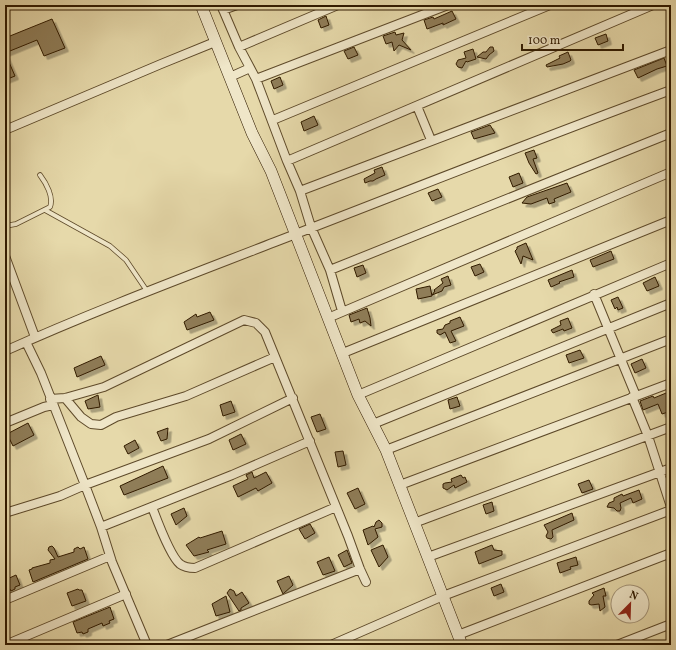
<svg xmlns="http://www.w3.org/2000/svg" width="676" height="650" font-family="Vollkorn,serif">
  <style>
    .building { fill: #8f7d58; stroke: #301a00; filter: url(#shadow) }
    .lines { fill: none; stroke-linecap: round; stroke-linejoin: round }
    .lane-casing { stroke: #5e4a2a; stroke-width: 5.5 }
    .street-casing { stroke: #5e4a2a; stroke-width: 10 }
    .secondary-casing { stroke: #301a00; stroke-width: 12 }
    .lane { stroke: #efe6c8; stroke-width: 4 }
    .street { stroke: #efe6c8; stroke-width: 8 }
    .secondary { stroke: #efe6c8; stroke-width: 11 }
  </style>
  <defs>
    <filter id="shadow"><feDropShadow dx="3.5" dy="3.5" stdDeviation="0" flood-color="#0004"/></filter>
  </defs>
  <rect width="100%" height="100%" fill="#e6d9aa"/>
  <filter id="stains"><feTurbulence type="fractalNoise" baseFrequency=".005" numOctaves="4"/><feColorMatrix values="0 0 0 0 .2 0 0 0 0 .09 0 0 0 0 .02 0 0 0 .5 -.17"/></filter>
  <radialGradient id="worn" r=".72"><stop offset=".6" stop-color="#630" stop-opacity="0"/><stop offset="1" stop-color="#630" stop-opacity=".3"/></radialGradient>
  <path class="building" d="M 452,11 L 456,19 L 443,25 L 443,23 L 427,29 L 424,20 L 433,17 L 434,19 Z
    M 326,16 L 329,25 L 321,28 L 318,20 Z
    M 52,19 L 65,48 L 44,56 L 37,40 L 5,53 L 5,38 Z
    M 395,32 L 396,35 L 404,33 L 402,40 L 411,50 L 399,45 L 394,51 L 392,42 L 386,44 L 383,36 Z
    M 606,34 L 608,41 L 598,45 L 595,38 Z
    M 354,47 L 358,55 L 348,59 L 344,51 Z
    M 490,47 L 493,47 L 494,51 L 489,55 L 486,59 L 477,57 L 483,52 L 486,52 Z
    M 473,49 L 476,59 L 467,62 L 466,61 L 462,68 L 458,67 L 456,64 L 458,60 L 466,58 L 464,52 Z
    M 568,52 L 571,60 L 570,61 L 563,64 L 547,67 L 546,65 L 560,58 L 559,56 Z
    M 5,53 L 15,76 L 5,80 Z
    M 664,58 L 667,66 L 657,69 L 638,78 L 634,70 Z
    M 280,77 L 283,85 L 274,89 L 271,81 Z
    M 314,116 L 318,125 L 304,131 L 301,122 Z
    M 490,125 L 495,133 L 474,139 L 471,132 Z
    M 534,150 L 537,158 L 533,159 L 538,173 L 536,174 L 529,163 L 525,153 Z
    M 382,167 L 385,175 L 376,179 L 373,181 L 370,181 L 365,183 L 364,179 L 375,173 L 374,170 Z
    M 519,173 L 523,183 L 513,187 L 509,177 Z
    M 567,183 L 571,192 L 554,199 L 555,202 L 549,204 L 547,198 L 531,204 L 522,203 L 527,197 Z
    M 438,189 L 442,197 L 432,201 L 428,193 Z
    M 526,243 L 533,260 L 523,256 L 521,264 L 515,251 L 517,249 L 517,247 Z
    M 611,251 L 614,259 L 593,267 L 590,260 Z
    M 480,264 L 484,272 L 475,276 L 471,267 Z
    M 363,265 L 366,273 L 357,277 L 354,268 Z
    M 572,270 L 574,277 L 559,282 L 560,283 L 551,287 L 548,280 Z
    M 448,276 L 451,285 L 444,287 L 442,291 L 432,295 L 435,291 L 434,290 L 443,283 L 441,279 Z
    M 655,277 L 659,286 L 647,291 L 643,283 Z
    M 430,286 L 432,296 L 418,299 L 416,289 Z
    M 618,297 L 623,308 L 618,310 L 617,307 L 615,309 L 611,300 Z
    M 367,308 L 370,318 L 371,326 L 365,321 L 360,323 L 359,319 L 351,322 L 349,315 Z
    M 210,312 L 214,320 L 187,330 L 184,322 L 196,314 L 197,317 Z
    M 460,317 L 464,326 L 451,331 L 456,341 L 450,343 L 445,332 L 440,335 L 437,333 L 437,330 L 443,329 L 445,325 L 450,323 L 450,321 Z
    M 568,318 L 572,328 L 564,331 L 563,329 L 553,333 L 551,330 L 561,325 L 560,321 Z
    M 580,350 L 584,358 L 569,363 L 566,355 Z
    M 101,356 L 105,365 L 77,377 L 74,368 Z
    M 642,359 L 646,368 L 635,373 L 631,364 Z
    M 671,391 L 671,411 L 662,414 L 658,404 L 643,410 L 640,401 L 653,396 L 654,398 Z
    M 98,395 L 100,407 L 88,409 L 85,401 Z
    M 457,397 L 460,406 L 450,409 L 448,400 Z
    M 231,401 L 235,412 L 223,416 L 220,405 Z
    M 320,414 L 326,429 L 317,432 L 311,417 Z
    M 28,423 L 34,435 L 13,446 L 7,434 Z
    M 168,428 L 167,439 L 161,441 L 157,432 Z
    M 241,434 L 246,444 L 233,450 L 229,440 Z
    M 135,440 L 139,448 L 128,454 L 124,446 Z
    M 343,451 L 346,465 L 338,467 L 335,452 Z
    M 163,466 L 168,478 L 124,495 L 120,486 Z
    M 252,472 L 254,478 L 266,472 L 272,483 L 258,491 L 256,488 L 238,497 L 233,486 L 248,479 L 246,475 Z
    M 461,475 L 463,478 L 465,477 L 467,482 L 455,488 L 454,485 L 447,490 L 443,488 L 443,484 L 445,483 L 452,482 L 451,479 Z
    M 589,480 L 593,489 L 582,493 L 578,484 Z
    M 358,488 L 365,504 L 355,509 L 347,493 Z
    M 639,490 L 642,499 L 633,503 L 631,498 L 620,503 L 621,508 L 620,511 L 617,511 L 614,508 L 607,507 L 609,503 L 614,501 L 614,498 L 622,494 L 623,496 Z
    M 492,502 L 494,511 L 486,514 L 483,505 Z
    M 184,508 L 187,516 L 176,525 L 171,514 Z
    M 572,513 L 574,520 L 552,530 L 553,537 L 551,539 L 547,538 L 546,536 L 548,532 L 544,525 Z
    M 379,520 L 382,523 L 382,527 L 375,529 L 378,537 L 368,545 L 363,530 L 373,526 L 374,527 L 376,522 Z
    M 310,524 L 315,533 L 305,539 L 299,529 Z
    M 222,531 L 226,544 L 207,550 L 209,552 L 194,556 L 186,545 L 199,537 L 200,538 Z
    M 383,545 L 388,557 L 379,567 L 371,550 Z
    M 492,545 L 494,550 L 502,551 L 502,555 L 479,564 L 475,552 Z
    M 52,546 L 54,548 L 58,557 L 74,552 L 74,549 L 78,547 L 80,549 L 84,547 L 88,559 L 33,582 L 29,570 L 32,569 L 32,568 L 50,563 L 50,560 L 55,559 L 48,550 L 49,547 Z
    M 347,550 L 352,563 L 344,567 L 338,555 Z
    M 329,557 L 335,571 L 323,575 L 317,562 Z
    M 576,557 L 578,565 L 570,567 L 571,569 L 560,573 L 557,563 Z
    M 16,575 L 20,585 L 15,587 L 15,589 L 11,591 L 10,589 L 6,591 L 5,580 Z
    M 289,576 L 293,585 L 283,594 L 277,581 Z
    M 501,584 L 504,592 L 494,596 L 491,588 Z
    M 604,588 L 606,596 L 603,596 L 605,607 L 600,611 L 599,604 L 591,605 L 589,604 L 589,601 L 594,595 L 592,593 Z
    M 78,589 L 79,590 L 82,590 L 86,601 L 72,606 L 67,593 Z
    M 230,589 L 234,591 L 236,596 L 242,592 L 249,603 L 241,608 L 241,610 L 239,611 L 227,593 Z
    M 226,596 L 230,612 L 216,616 L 212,604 Z
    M 110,607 L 114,619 L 109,621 L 110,623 L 103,626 L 102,623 L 88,629 L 88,632 L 83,634 L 82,632 L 77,633 L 73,622 Z"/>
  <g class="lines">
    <defs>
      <path id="lane" d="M 45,210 L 110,246 L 126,260 L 147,291
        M 5,226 L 16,224 L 50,207 C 54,197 46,183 40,175"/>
      <path id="street" d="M 221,5 L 239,47 L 256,79 L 287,161 L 300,191 L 311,227 L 330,270 L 342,311
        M 223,10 L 237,5
        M 239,47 L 338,5
        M 230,77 L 250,68
        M 256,79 L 448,5
        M 417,106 L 431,140
        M 273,120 L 550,5
        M 5,130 L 161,64 L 215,42
        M 287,161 L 653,5
        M 300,191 L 671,50
        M 5,256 L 35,337
        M 330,270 L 671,133
        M 594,294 L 636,396
        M 328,318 L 671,172
        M 26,342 L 41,373 L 85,485 L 209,439 L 293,398
        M 5,351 C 94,311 185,277 275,242 C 407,191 538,139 671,90
        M 343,353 L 671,220
        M 358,395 L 671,263
        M 632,397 L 648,436 L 671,507
        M 65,398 L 81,417 L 91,424 L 101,425 L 116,417 L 186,396 L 275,357
        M 50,399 L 65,398 L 104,387 L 244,320 L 256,323 L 265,332 L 348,536 L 360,569 L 366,582
        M 5,423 L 44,407 L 53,405
        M 373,424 L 671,303
        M 386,450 L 671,339
        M 400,485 L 671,383
        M 152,507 C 157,520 170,556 180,564 C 184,567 190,568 195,568 L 336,507
        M 5,513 L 60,496 L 85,485 L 101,527 L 112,562 L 147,645
        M 414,523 L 671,427
        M 101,527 L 232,475 L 310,441
        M 428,557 L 671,468
        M 5,600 L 110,556
        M 458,635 L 671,553
        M 5,645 L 126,594
        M 167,645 L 360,569
        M 331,645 L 443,596 L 671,510
        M 617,645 L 671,624"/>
      <path id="secondary" d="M 201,5 L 252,133 L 271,171 L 358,395 L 386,450 L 462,645"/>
    </defs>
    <use href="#lane" class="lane-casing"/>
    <use href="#street" class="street-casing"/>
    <use href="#secondary" class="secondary-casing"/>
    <use href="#lane" class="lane"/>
    <use href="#street" class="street"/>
    <use href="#secondary" class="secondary"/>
  </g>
  <rect width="676" height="650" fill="none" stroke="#e6d9aa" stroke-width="20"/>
  <rect x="6" y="6" width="664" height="638" fill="none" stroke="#301a00" stroke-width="2"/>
  <rect x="10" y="10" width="656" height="630" fill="none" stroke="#301a00"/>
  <g transform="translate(630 604) rotate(23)"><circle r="19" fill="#efe6c8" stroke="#a39478"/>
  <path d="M0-3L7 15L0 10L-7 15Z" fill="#8f2418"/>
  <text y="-6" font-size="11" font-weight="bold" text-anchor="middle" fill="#301a00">N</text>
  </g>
  <path d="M522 44v6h101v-6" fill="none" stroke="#301a00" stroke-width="2"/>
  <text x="528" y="44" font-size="12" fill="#301a00" stroke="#efe6c8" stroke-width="3" paint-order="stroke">100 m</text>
  <rect width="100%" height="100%" filter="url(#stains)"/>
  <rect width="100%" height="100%" fill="url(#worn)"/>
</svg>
